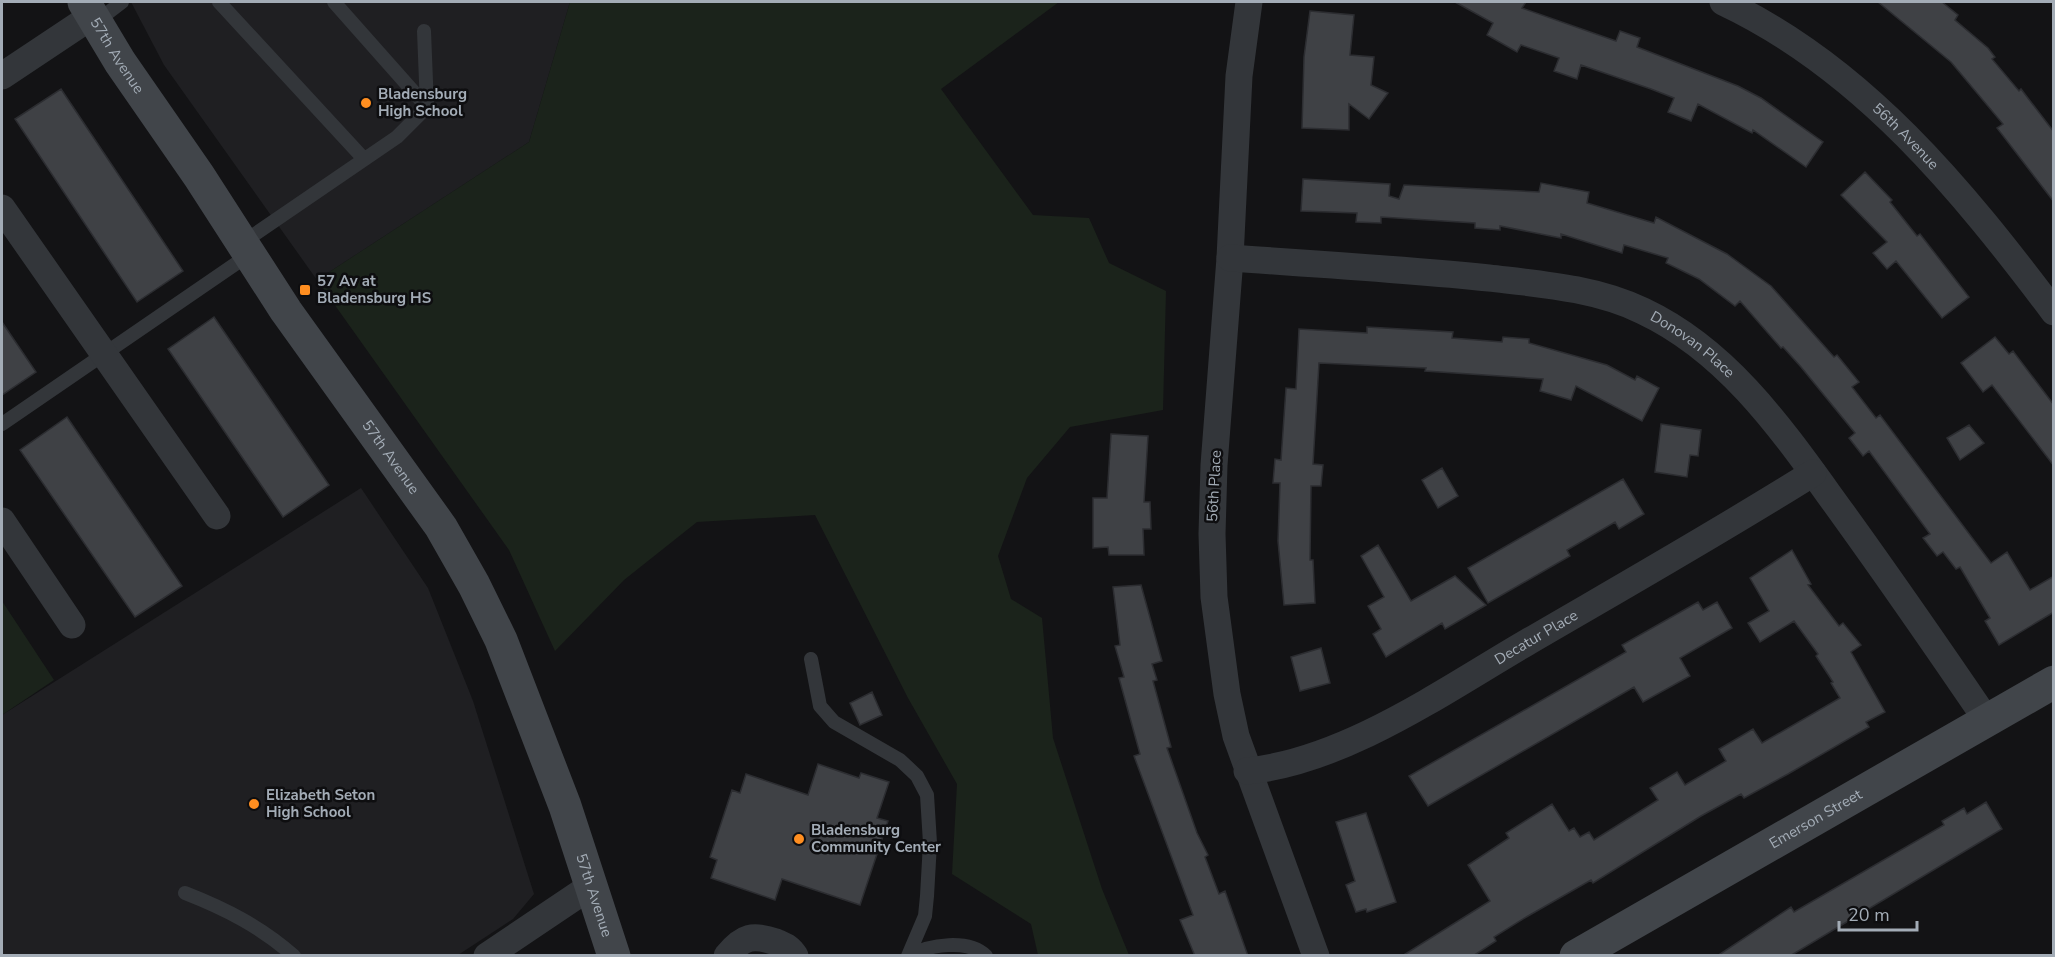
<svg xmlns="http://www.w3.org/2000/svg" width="2055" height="957" font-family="'Nunito Sans',sans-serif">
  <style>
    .built { fill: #1f1f22 }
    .green { fill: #1b231b }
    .building { fill: #3f4145; stroke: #2c2d31; stroke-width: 1.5 }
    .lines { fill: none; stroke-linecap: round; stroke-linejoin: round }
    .lane { stroke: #33363a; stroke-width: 14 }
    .street { stroke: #33363a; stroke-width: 27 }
    .secondary { stroke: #41454a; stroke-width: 33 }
    .poi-dot { fill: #ff8e20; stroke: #0e0e10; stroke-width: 2 }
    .labels { text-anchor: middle; stroke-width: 5; stroke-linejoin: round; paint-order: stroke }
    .street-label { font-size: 15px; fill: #a3acb6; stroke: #0e0e10 }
    .poi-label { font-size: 15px; font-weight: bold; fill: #a3acb6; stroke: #0e0e10; text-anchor: start }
  </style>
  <rect width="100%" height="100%" fill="#131315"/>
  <path class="built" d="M 131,2 L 570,2 L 529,142 L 317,280 L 164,65 Z
    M 361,488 L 428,588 L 473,701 L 534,894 L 513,919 L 458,955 L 2,956 L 2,715 Z"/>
  <path class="green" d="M 570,2 L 1059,2 L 941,89 L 1033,215 L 1089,218 L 1109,263 L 1166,291 L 1163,410 L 1070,427 L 1027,478 L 998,556 L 1011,599 L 1042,618 L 1053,738 L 1102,889 L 1129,955 L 1038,955 L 1031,924 L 952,874 L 957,784 L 908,698 L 815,515 L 697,522 L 624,580 L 555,651 L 509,550 L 317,280 L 529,142 Z
    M 2,601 L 54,680 L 2,715 Z"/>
  <path class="building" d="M 1455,2 L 1526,2 L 1522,8 L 1616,41 L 1620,31 L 1640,38 L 1637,47 L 1738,86 L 1761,98 L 1823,142 L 1806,167 L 1753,130 L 1752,133 L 1698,104 L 1691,121 L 1668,112 L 1674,98 L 1651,89 L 1581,65 L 1577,79 L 1554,71 L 1559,58 L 1521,45 L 1517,52 L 1487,35 L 1493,23 Z
    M 1878,2 L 1942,2 L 1958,15 L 1955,20 L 1988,48 L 1995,57 L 1992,59 L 2019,91 L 2021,89 L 2054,132 L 2054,202 L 1997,128 L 2003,124 L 1951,62 Z
    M 1310,11 L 1354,15 L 1350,55 L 1374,57 L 1371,85 L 1388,93 L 1369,119 L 1349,104 L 1349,130 L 1302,128 L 1304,57 Z
    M 61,89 L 183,271 L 137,302 L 15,119 Z
    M 1865,172 L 1892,200 L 1890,202 L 1917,236 L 1920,234 L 1969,297 L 1942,318 L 1896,261 L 1887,269 L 1873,253 L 1887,242 L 1841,195 Z
    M 1303,179 L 1390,184 L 1389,196 L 1399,199 L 1404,185 L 1539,192 L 1541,183 L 1589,192 L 1587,203 L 1654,223 L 1656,217 L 1727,254 L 1771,286 L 1834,357 L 1837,355 L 1859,382 L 1852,387 L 1876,418 L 1880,415 L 1991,563 L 2007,552 L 2030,590 L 2054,576 L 2054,612 L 1999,645 L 1985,621 L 1990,618 L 1960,567 L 1956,569 L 1943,552 L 1937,556 L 1923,538 L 1930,534 L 1869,451 L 1863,456 L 1849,438 L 1855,433 L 1801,367 L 1783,347 L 1781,348 L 1740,301 L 1735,306 L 1699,279 L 1666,263 L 1668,258 L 1624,245 L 1622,253 L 1561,234 L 1561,238 L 1500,226 L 1500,230 L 1475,228 L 1475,223 L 1381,217 L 1381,223 L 1356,222 L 1357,213 L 1301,211 Z
    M 214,317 L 329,485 L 283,517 L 168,349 Z
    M 2,322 L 36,372 L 2,395 Z
    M 1367,327 L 1453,332 L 1452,338 L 1502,342 L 1503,337 L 1529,339 L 1529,343 L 1607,365 L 1635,380 L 1637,376 L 1659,388 L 1642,421 L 1576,386 L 1571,400 L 1540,391 L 1543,379 L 1425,371 L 1426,368 L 1319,363 L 1313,464 L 1323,465 L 1321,486 L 1311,486 L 1310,560 L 1313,560 L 1315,603 L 1284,605 L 1278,541 L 1280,483 L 1273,483 L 1275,459 L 1281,460 L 1286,388 L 1296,389 L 1299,329 L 1367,333 Z
    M 1995,337 L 2009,354 L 2013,351 L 2054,405 L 2054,466 L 1992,385 L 1983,392 L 1961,363 Z
    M 67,417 L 182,586 L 135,617 L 20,450 Z
    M 1661,424 L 1701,430 L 1698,456 L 1690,455 L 1687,477 L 1655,472 Z
    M 1969,425 L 1984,443 L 1960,460 L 1947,438 Z
    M 1111,434 L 1148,436 L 1144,502 L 1150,502 L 1151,529 L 1143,529 L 1144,555 L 1109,555 L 1108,547 L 1093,548 L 1093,498 L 1107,498 Z
    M 1442,468 L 1458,496 L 1438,508 L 1422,480 Z
    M 1623,479 L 1644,514 L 1619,529 L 1615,522 L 1567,550 L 1570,556 L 1488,603 L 1468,568 Z
    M 1378,545 L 1411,601 L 1455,576 L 1486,605 L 1445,629 L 1442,623 L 1386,657 L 1373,634 L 1381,629 L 1368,606 L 1384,597 L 1361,556 Z
    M 1792,550 L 1811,584 L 1808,585 L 1839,626 L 1843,623 L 1861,645 L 1851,652 L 1885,712 L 1866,722 L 1869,727 L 1788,774 L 1744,798 L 1741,794 L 1701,816 L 1593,883 L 1591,880 L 1528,916 L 1494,937 L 1496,941 L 1473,956 L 1402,956 L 1490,901 L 1468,865 L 1509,838 L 1506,833 L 1552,804 L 1569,831 L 1574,828 L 1580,837 L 1589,832 L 1594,840 L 1658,800 L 1650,788 L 1677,772 L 1685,785 L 1726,761 L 1719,749 L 1753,729 L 1762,743 L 1840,698 L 1831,683 L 1833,682 L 1816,656 L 1818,654 L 1794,621 L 1760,642 L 1748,623 L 1769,611 L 1750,578 Z
    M 1141,585 L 1162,661 L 1152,664 L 1157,680 L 1153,681 L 1171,747 L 1167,748 L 1197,833 L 1208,855 L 1205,857 L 1219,894 L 1225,891 L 1248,956 L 1195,956 L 1180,920 L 1193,915 L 1134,756 L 1140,754 L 1119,678 L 1124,677 L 1115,646 L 1120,645 L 1113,587 Z
    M 1698,602 L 1703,610 L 1717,602 L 1732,628 L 1680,658 L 1690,676 L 1643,702 L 1634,687 L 1428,806 L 1409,776 L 1626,652 L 1622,645 Z
    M 1321,648 L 1330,683 L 1300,691 L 1291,657 Z
    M 872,692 L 882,715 L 860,725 L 850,703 Z
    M 818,764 L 859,778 L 861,773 L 889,782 L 877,818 L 888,821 L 860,905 L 782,879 L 775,900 L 711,878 L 717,860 L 710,857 L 732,790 L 740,793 L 746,774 L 808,795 Z
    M 1986,802 L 2002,829 L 1790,956 L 1717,956 L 1791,907 L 1794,912 L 1944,825 L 1942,821 L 1964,808 L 1967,814 Z
    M 1366,813 L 1396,902 L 1367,912 L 1366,909 L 1356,912 L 1346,885 L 1355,881 L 1336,822 Z"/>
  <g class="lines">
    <path class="lane" d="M 219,2 L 364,159
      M 334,2 L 427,107
      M 96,22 L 122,2
      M 242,243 L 397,137 L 427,107 L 424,31
      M 2,424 L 250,254
      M 811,659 L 820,706 L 834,722 L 900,760 L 917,776 L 927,795 L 930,843 L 927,896 L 925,916 L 908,956
      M 185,893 C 226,909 261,927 294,956
      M 910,956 C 929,944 969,939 986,956"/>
    <g class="street">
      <path d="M 1249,2 L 1239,76 L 1230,258 L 1214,465 L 1212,534 L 1214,597 L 1227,694 L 1236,736 L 1316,956"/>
      <path id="s1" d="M 1723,2 C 1863,68 1962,190 2054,312"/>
      <path d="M 2,76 L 92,16"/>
      <path d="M 2,208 L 217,516"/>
      <path id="s2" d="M 1230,258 C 1316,264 1403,269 1489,278 C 1540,284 1596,288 1643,311 C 1732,353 1787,437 1843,514 C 1892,582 1939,650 1986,719"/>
      <path d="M 2,521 L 72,625"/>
      <path id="s3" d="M 1247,771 C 1345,761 1442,692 1526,643 C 1622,587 1719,532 1813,473"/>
      <path d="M 487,956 L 591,886"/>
      <path d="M 727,956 C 743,936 753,934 776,942 C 785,946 789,947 795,956"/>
    </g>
    <g class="secondary">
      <path id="s4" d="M 84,2 L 120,62 L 199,176 L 286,311 L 441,527 L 474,585 L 501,640 L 565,806 L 614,956"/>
      <path id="s5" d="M 1576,956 L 2054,682"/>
    </g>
  </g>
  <g class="poi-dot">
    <circle cx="366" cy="103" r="6"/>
    <rect x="299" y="284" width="12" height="12" rx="3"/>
    <circle cx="254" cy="804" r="6"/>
    <circle cx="799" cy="839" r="6"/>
  </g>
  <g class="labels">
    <g class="street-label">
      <text dy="5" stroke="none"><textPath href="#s4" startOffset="63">57th Avenue</textPath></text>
      <text dy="5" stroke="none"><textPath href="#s1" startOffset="228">56th Avenue</textPath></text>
      <text dy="5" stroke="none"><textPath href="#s2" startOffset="478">Donovan Place</textPath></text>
      <text dy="5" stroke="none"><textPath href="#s4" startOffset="549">57th Avenue</textPath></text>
      <text transform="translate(1214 486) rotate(-87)" y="5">56th Place</text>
      <text dy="5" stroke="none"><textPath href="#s3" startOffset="321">Decatur Place</textPath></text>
      <text dy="5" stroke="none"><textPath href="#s5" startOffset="276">Emerson Street</textPath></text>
      <text dy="5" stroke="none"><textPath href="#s4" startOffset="1035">57th Avenue</textPath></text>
    </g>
    <g class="poi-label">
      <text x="378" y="99">Bladensburg<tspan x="378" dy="17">High School</tspan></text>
      <text x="317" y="286">57 Av at<tspan x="317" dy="17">Bladensburg HS</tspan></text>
      <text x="266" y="800">Elizabeth Seton<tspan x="266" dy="17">High School</tspan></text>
      <text x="811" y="835">Bladensburg<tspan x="811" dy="17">Community Center</tspan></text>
    </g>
  </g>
  <rect width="2055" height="957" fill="none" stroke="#a3acb6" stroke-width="6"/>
  <path d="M1839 921v9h78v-9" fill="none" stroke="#a3acb6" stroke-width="3"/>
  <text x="1848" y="921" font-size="18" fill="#a3acb6" stroke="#0e0e10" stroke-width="4.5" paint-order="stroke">20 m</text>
</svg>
